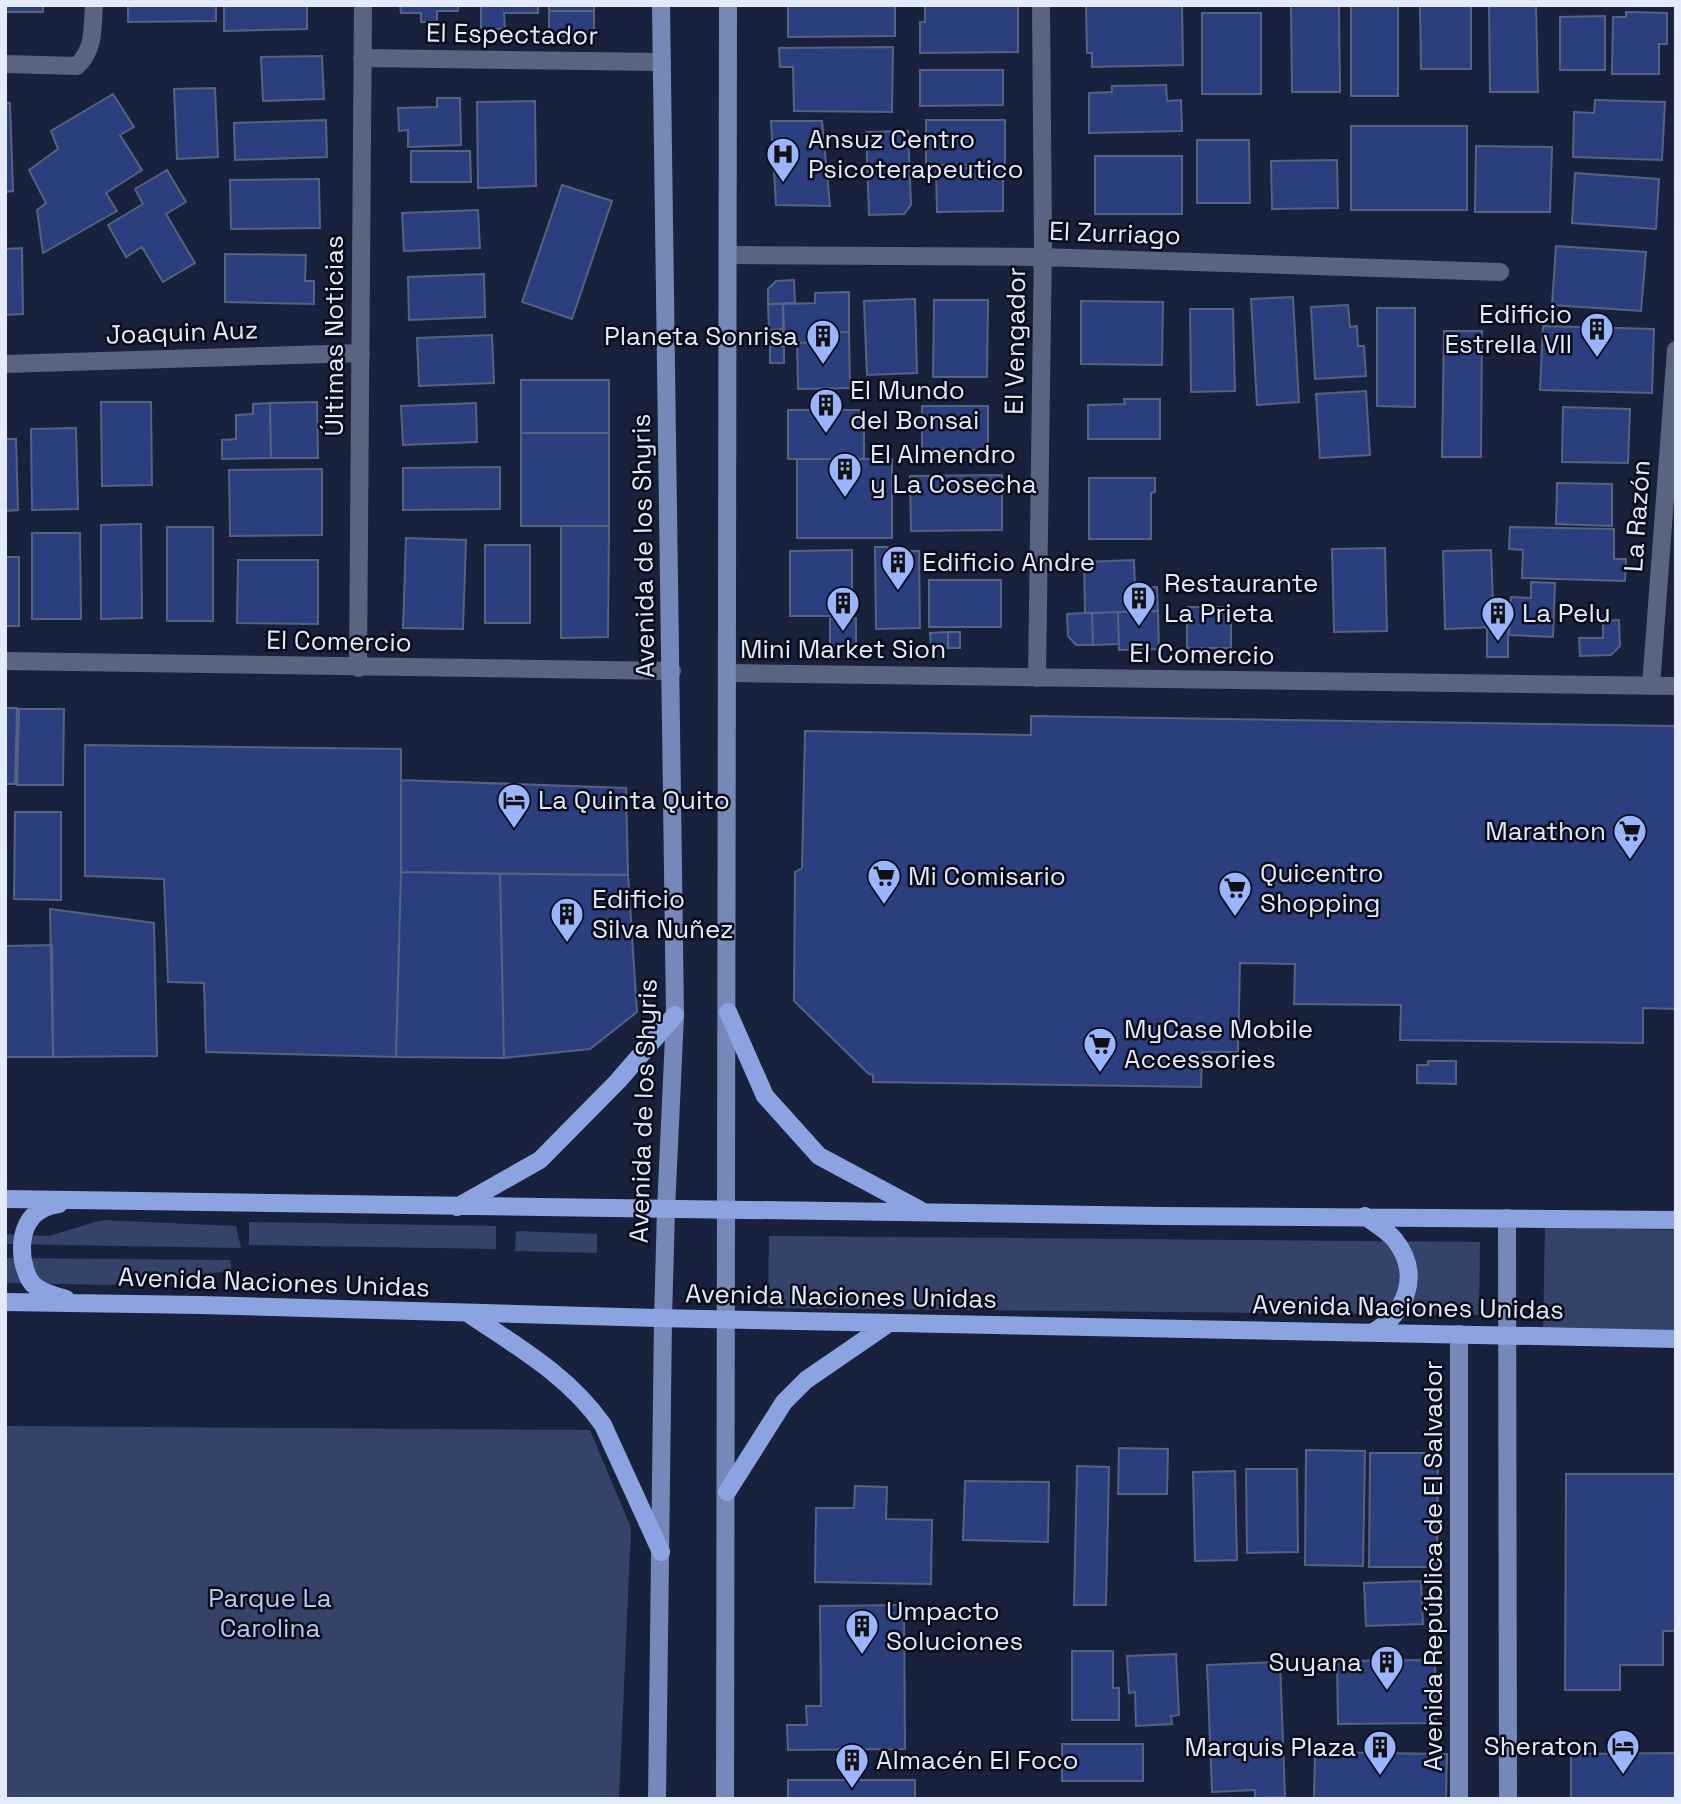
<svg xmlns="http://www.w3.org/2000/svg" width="1681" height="1804" font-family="'Space Grotesk',sans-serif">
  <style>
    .green { fill: #354369 }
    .building { fill: #2b3f7f; stroke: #56627f; stroke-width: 2 }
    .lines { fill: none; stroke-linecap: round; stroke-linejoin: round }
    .street { stroke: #586481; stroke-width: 18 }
    .secondary { stroke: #7588b7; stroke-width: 18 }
    .primary { stroke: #8ca3e1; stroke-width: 18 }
    .labels { text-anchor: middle; stroke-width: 5; stroke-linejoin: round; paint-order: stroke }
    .street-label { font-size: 26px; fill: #e3eafb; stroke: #090d18 }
    .poi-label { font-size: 26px; fill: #e3eafb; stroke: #090d18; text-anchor: start }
    .park-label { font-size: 26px; fill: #b9c8ef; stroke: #090d18 }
  </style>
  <rect width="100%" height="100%" fill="#19223c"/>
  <path class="green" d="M 102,1220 L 236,1226 L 241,1248 L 5,1244 L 5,1234 L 49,1236 Z
    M 249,1222 L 496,1226 L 496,1249 L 249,1245 Z
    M 1545,1227 L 1676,1230 L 1676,1336 L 1543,1332 Z
    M 516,1231 L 597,1234 L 597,1253 L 515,1251 Z
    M 769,1236 L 1480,1242 L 1479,1315 L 768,1308 Z
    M 5,1258 L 230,1260 L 232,1271 L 109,1285 L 5,1283 Z
    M 5,1426 L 590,1430 L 631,1528 L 619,1799 L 5,1799 Z"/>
  <path class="building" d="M 5,5 L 43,5 L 43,12 L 5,12 Z
    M 128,5 L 216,5 L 216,21 L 128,22 Z
    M 224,5 L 307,5 L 307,29 L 224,31 Z
    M 400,5 L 458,5 L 458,11 L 437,11 L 437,22 L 421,22 L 421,13 L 401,13 Z
    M 481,5 L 538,5 L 538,13 L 504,13 L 505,29 L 481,29 Z
    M 549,5 L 594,5 L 594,11 L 549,11 Z
    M 788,5 L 895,5 L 895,36 L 788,37 Z
    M 925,5 L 1018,5 L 1018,52 L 920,53 L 920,22 L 925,22 Z
    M 1086,5 L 1182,5 L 1183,65 L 1092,67 L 1092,53 L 1087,53 Z
    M 1351,5 L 1398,5 L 1398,96 L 1351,96 Z
    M 1471,5 L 1471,69 L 1421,69 L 1420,6 Z
    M 1291,6 L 1339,6 L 1340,92 L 1292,92 Z
    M 1489,6 L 1536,6 L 1538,92 L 1490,92 Z
    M 549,11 L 594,11 L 594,36 L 549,36 Z
    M 1626,12 L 1667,13 L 1667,44 L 1659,44 L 1659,74 L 1612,74 L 1613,17 L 1626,17 Z
    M 1202,13 L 1261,13 L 1261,94 L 1202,94 Z
    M 1605,16 L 1605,70 L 1560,70 L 1560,17 Z
    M 893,47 L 892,112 L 794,111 L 793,67 L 780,67 L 779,48 Z
    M 322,56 L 324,99 L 263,101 L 261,57 Z
    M 920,70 L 1003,70 L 1003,105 L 920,106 Z
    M 1166,85 L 1167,101 L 1181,100 L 1182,131 L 1089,133 L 1089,93 L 1112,92 L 1112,86 Z
    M 215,88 L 218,157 L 177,159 L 174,89 Z
    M 113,94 L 134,127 L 120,135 L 142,170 L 106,193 L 117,211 L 43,253 L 37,210 L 46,203 L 29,170 L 58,149 L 51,131 Z
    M 437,98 L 460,98 L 461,145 L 408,147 L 408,130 L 399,131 L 398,108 L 437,107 Z
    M 1595,100 L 1665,102 L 1662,160 L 1573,157 L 1574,112 L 1594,113 Z
    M 535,101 L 536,186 L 478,188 L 477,102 Z
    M 5,103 L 10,103 L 13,191 L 5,192 Z
    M 326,120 L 327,157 L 235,160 L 234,123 Z
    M 926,120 L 1005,120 L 1005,165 L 926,165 Z
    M 771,121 L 822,121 L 830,206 L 776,205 Z
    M 1351,126 L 1467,126 L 1467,210 L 1351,210 Z
    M 908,131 L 911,205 L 904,214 L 869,215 L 866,132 Z
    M 1197,140 L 1249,140 L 1250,203 L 1197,203 Z
    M 1476,146 L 1552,147 L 1550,212 L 1475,212 Z
    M 411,151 L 470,151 L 471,182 L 411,182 Z
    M 1095,156 L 1182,156 L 1182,214 L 1095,214 Z
    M 1337,160 L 1338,208 L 1272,209 L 1271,161 Z
    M 936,168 L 1003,168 L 1003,211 L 937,212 Z
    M 167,170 L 186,202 L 166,214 L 195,263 L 163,282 L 142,247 L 126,257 L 108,225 L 143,204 L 135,189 Z
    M 1575,173 L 1659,179 L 1656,229 L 1572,223 Z
    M 319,179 L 320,228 L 231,229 L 230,180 Z
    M 562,185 L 612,201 L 572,319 L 522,302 Z
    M 478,210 L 480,248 L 404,251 L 402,213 Z
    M 1556,246 L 1646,252 L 1641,311 L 1552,305 Z
    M 22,248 L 23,314 L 5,315 L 5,249 Z
    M 225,254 L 306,255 L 305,281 L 314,281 L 314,304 L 225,302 Z
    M 484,274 L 485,317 L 409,320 L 408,277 Z
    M 794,280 L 795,303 L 768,304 L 768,289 L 776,281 Z
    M 849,292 L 849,332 L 821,333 L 821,342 L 797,343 L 796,336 L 783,337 L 783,304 L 815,303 L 815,293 Z
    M 1293,297 L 1299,402 L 1257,405 L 1251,299 Z
    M 915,299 L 917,373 L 867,375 L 864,301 Z
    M 934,300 L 988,300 L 987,377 L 933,377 Z
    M 1081,301 L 1163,302 L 1162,365 L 1081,364 Z
    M 768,304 L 783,304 L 784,329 L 769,330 Z
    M 1348,305 L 1350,327 L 1357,326 L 1358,346 L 1364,346 L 1366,376 L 1315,379 L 1311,307 Z
    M 1377,308 L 1415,308 L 1415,407 L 1377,406 Z
    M 1190,309 L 1233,309 L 1235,391 L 1191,392 Z
    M 1543,326 L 1654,329 L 1652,393 L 1540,390 Z
    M 784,329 L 784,346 L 770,346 L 769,330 Z
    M 1444,331 L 1482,331 L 1481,457 L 1442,457 Z
    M 849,332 L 850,388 L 798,389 L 797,343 L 821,342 L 821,333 Z
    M 492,335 L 494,383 L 419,386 L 417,338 Z
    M 770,346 L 784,346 L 784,363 L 770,363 Z
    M 521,380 L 609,380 L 609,433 L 521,433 Z
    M 1366,391 L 1370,455 L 1320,458 L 1316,394 Z
    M 1124,399 L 1160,399 L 1160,439 L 1088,439 L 1088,405 L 1125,404 Z
    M 101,402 L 151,402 L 152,485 L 102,486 Z
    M 317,402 L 318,458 L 271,458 L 270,403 Z
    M 270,403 L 271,458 L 222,459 L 222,440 L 236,439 L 236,415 L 253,414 L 253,404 Z
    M 476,403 L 477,442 L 403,445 L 401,406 Z
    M 922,406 L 988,406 L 988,450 L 922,450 Z
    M 1563,407 L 1630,409 L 1628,463 L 1562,462 Z
    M 788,410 L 864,410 L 864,459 L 788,459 Z
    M 76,428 L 78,509 L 32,510 L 31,429 Z
    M 521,433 L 609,433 L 609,526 L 521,526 Z
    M 5,439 L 16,439 L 18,510 L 5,511 Z
    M 797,459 L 892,459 L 892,538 L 797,538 Z
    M 500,467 L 500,509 L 403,510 L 403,468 Z
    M 322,469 L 322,535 L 230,536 L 229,470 Z
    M 1002,475 L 1002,530 L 911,531 L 910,476 Z
    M 1089,478 L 1155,478 L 1155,492 L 1151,493 L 1151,539 L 1089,539 Z
    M 1557,483 L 1612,484 L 1612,526 L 1556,524 Z
    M 141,524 L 142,618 L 101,619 L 101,525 Z
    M 561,526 L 609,526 L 608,637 L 561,638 Z
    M 167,527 L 213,527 L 213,621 L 167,621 Z
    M 1510,527 L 1614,529 L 1614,559 L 1626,559 L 1625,581 L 1522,578 L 1523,550 L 1509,549 Z
    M 32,533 L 80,533 L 81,619 L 32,619 Z
    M 406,538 L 466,540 L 463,629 L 403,628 Z
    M 485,545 L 530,545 L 530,623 L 485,623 Z
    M 875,547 L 887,547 L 896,556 L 907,551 L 919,551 L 920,628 L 876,629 Z
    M 1385,548 L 1387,631 L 1334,632 L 1332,549 Z
    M 852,550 L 852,616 L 790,616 L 790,551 Z
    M 1491,550 L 1494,627 L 1445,629 L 1443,551 Z
    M 5,557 L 19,557 L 19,626 L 5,626 Z
    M 238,560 L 318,560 L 318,624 L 237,623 Z
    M 1134,560 L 1135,588 L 1157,587 L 1158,611 L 1085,613 L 1084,562 Z
    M 929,580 L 1001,580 L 1001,627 L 929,627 Z
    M 1531,582 L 1555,583 L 1553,637 L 1509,635 L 1511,597 L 1531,598 Z
    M 1187,607 L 1231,607 L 1231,648 L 1187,648 Z
    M 1158,611 L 1159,649 L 1119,650 L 1118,612 Z
    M 1118,612 L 1119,644 L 1093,645 L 1092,613 Z
    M 1085,613 L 1092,613 L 1093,645 L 1076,645 L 1068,636 L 1067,614 Z
    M 856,618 L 856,646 L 830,647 L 830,619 Z
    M 1619,620 L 1620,646 L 1611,655 L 1580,656 L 1579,638 L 1603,638 L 1603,621 Z
    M 1508,628 L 1508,657 L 1487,657 L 1487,629 Z
    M 948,632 L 948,648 L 931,648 L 930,633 Z
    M 948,632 L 960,632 L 960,648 L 948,648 Z
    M 5,708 L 17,708 L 15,784 L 5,784 Z
    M 19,709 L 64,709 L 63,785 L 17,785 Z
    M 1031,716 L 1676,726 L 1676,1009 L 1643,1008 L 1643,1043 L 1400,1040 L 1401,1005 L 1294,1004 L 1295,964 L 1240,963 L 1238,1052 L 1202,1052 L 1201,1087 L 873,1082 L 873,1075 L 869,1074 L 794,1001 L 795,872 L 802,868 L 805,731 L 1031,735 Z
    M 85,745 L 401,749 L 401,872 L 396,1057 L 206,1052 L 204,983 L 168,982 L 164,879 L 85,876 Z
    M 401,780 L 626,788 L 628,875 L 401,872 Z
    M 15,812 L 61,812 L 61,900 L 14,899 Z
    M 401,872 L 500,874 L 504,1058 L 396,1057 Z
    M 500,874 L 628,875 L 637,1012 L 590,1049 L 504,1058 Z
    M 50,909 L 154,923 L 157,1056 L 53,1057 Z
    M 52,945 L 53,1057 L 5,1057 L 5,946 Z
    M 1428,1061 L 1456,1061 L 1456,1084 L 1417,1083 L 1417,1065 L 1428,1065 Z
    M 1119,1448 L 1168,1449 L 1167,1494 L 1118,1494 Z
    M 1306,1450 L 1365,1451 L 1363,1566 L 1305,1565 Z
    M 1370,1453 L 1438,1453 L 1437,1567 L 1369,1567 Z
    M 1077,1466 L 1109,1467 L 1106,1605 L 1074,1605 Z
    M 1246,1469 L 1297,1469 L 1298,1552 L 1247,1553 Z
    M 1235,1471 L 1237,1560 L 1195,1561 L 1193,1472 Z
    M 1566,1474 L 1676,1474 L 1676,1631 L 1663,1631 L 1663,1665 L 1620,1665 L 1620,1690 L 1565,1690 Z
    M 965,1481 L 1049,1482 L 1048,1542 L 963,1540 Z
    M 855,1486 L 887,1487 L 886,1519 L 932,1520 L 931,1584 L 815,1582 L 816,1508 L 854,1508 Z
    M 1421,1581 L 1423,1624 L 1366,1626 L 1364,1583 Z
    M 904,1605 L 905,1749 L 788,1750 L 787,1725 L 807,1725 L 806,1706 L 821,1706 L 820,1606 Z
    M 1072,1651 L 1113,1651 L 1113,1688 L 1119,1688 L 1119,1720 L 1072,1720 Z
    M 1176,1654 L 1179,1715 L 1171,1716 L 1172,1724 L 1136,1726 L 1135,1692 L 1129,1693 L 1127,1656 Z
    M 1435,1660 L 1436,1723 L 1338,1724 L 1337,1661 Z
    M 1280,1662 L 1285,1797 L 1255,1798 L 1255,1790 L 1212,1792 L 1207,1665 Z
    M 1062,1744 L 1143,1744 L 1143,1781 L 1062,1781 Z
    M 1315,1752 L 1447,1754 L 1446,1799 L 1314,1799 Z
    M 1676,1753 L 1676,1799 L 1571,1799 L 1571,1754 Z
    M 788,1780 L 915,1780 L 915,1799 L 788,1799 Z"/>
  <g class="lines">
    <path class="street" d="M 362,58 L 662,62
      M 5,64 L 77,66 C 95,48 92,29 94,5
      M 728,255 L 1042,257 L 1500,272
      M 5,364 L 361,353
      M 5,661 L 672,671
      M 358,668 L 363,5
      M 728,673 L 1676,686
      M 1037,678 L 1043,243 L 1041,5
      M 1651,686 L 1676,350"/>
    <path class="secondary" d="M 1507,1218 L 1508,1799
      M 1459,1334 L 1459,1799
      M 657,1799 L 663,1319 L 666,1210 L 675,1015 L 661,5
      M 725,1799 L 728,5"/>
    <path class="primary" d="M 728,1012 L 765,1096 L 819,1156 L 920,1210
      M 5,1199 L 1163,1216 L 1676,1220
      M 59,1204 C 27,1208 19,1234 23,1261 C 25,1270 28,1281 35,1286 C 43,1293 56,1296 66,1299
      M 457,1207 L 540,1160 L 618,1081 L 675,1015
      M 1365,1216 C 1375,1224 1387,1230 1395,1240 C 1422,1275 1406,1313 1372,1333
      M 5,1302 L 200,1305 L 657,1318 L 1676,1339
      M 469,1314 C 518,1347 569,1376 603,1425 L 661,1552
      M 727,1492 L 784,1402 L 806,1380 L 889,1323"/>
  </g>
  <defs>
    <symbol id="hospital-pin" viewBox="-11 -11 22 30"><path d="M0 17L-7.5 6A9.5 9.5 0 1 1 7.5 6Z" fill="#9ab5fd" stroke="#090d18"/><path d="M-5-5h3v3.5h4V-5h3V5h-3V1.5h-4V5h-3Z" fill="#111"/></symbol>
    <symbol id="building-pin" viewBox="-11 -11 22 30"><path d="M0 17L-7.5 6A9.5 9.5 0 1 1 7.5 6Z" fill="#9ab5fd" stroke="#090d18"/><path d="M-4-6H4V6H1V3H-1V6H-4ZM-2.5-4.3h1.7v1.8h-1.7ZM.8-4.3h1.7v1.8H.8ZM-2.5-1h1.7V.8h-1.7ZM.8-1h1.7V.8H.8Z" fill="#111"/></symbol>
    <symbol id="hotel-pin" viewBox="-11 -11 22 30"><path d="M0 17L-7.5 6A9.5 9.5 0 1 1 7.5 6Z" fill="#9ab5fd" stroke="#090d18"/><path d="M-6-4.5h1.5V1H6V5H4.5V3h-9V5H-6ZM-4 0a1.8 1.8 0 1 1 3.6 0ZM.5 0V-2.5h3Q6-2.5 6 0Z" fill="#111"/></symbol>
    <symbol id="supermarket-pin" viewBox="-11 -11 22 30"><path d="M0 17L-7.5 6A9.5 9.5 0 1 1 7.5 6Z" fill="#9ab5fd" stroke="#090d18"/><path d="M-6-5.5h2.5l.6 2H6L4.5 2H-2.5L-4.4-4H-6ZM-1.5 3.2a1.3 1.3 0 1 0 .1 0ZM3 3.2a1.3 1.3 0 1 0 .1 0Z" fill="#111"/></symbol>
  </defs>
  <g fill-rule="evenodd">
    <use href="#hospital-pin" x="764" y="135" width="38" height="52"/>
    <use href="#building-pin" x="1578" y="310" width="38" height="52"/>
    <use href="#building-pin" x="804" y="317" width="38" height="52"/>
    <use href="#building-pin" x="807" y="386" width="38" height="52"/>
    <use href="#building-pin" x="826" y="450" width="38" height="52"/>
    <use href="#building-pin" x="879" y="543" width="38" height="52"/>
    <use href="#building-pin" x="1120" y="579" width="38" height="52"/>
    <use href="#building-pin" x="824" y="584" width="38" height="52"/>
    <use href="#building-pin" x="1479" y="594" width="38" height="52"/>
    <use href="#hotel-pin" x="495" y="781" width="38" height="52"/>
    <use href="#supermarket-pin" x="1611" y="812" width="38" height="52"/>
    <use href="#supermarket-pin" x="865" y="857" width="38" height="52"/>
    <use href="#supermarket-pin" x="1216" y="869" width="38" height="52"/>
    <use href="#building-pin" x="548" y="895" width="38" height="52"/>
    <use href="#supermarket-pin" x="1081" y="1025" width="38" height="52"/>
    <use href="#building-pin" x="843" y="1607" width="38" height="52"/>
    <use href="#building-pin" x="1368" y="1643" width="38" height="52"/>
    <use href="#hotel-pin" x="1604" y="1727" width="38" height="52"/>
    <use href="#building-pin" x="1361" y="1728" width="38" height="52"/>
    <use href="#building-pin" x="833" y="1741" width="38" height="52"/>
  </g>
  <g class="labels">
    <g class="street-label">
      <text transform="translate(512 34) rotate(1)" y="9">El Espectador</text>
      <text transform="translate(1115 233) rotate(2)" y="9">El Zurriago</text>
      <text transform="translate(182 332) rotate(-2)" y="9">Joaquin Auz</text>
      <text transform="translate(334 336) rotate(-90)" y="9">Últimas Noticias</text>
      <text transform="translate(1015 341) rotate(-89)" y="9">El Vengador</text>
      <text transform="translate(1637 516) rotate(-86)" y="9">La Razón</text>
      <text transform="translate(643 546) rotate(-91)" y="9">Avenida de los Shyris</text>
      <text transform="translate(339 641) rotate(1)" y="9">El Comercio</text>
      <text transform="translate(1202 654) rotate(1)" y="9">El Comercio</text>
      <text transform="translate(643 1111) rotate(-88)" y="9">Avenida de los Shyris</text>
      <text transform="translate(274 1282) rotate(2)" y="9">Avenida Naciones Unidas</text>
      <text transform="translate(841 1296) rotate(1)" y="9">Avenida Naciones Unidas</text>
      <text transform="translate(1408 1307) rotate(1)" y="9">Avenida Naciones Unidas</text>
      <text transform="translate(1433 1566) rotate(-90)" y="9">Avenida República de El Salvador</text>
    </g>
    <g class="poi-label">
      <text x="808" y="148">Ansuz Centro<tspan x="808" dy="30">Psicoterapeutico</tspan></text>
      <text x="1572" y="323" text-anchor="end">Edificio<tspan x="1572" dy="30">Estrella VII</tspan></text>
      <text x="798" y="345" text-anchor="end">Planeta Sonrisa</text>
      <text x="850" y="399">El Mundo<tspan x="850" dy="30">del Bonsai</tspan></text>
      <text x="870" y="463">El Almendro<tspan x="870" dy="30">y La Cosecha</tspan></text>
      <text x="922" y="571">Edificio Andre</text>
      <text x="1164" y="592">Restaurante<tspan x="1164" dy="30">La Prieta</tspan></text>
      <text x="1522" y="622">La Pelu</text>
      <text x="843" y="658" text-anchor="middle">Mini Market Sion</text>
      <text x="538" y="809">La Quinta Quito</text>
      <text x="1606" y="840" text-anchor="end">Marathon</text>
      <text x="1260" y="882">Quicentro<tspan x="1260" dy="30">Shopping</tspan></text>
      <text x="908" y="885">Mi Comisario</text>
      <text x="592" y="908">Edificio<tspan x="592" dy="30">Silva Nuñez</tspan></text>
      <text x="1124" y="1038">MyCase Mobile<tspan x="1124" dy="30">Accessories</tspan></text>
      <text x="886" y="1620">Umpacto<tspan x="886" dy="30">Soluciones</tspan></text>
      <text x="1362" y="1671" text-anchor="end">Suyana</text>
      <text x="1598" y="1755" text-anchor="end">Sheraton</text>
      <text x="1356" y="1756" text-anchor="end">Marquis Plaza</text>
      <text x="876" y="1769">Almacén El Foco</text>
    </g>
    <g class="park-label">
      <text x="270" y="1607">Parque La<tspan x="270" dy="30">Carolina</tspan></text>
    </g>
  </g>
  <rect width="1681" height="1804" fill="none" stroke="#e3eafb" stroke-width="14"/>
</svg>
